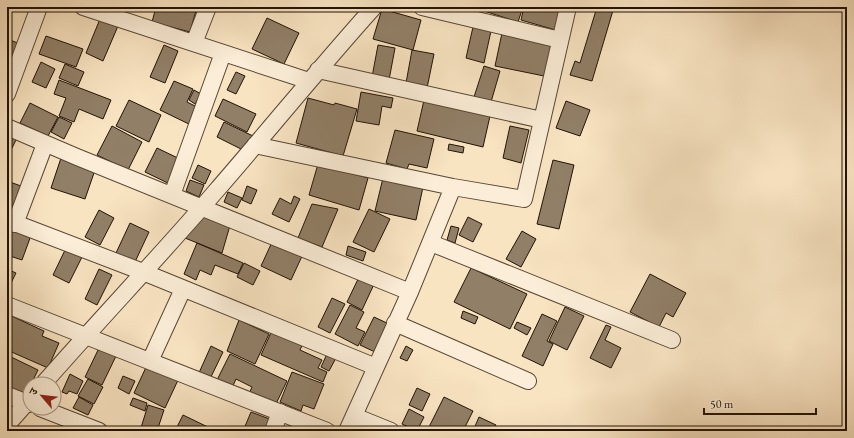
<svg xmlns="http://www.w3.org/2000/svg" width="854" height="438" font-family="'EB Garamond','Noto Serif Devanagari',serif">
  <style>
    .building { fill: #917f67; stroke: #211205 }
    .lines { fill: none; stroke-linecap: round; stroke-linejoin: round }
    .minor-casing { stroke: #574634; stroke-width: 18 }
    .minor { stroke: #fbedd7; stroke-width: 16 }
  </style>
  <rect width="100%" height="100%" fill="#f9e4c2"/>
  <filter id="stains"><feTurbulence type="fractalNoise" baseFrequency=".005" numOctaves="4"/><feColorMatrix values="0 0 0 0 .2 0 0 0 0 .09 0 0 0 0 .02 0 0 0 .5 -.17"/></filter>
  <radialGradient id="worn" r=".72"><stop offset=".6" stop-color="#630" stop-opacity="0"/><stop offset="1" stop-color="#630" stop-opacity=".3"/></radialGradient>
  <path class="building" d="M 156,7 L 197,7 L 190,32 L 152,22 Z
    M 476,7 L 523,7 L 518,22 L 475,8 Z
    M 524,7 L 565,7 L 559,31 L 521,20 Z
    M 597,7 L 614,7 L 592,81 L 570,75 L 575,61 L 580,63 Z
    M 382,9 L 421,20 L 413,50 L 373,39 Z
    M 267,18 L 299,33 L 284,64 L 252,49 Z
    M 100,19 L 118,26 L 103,61 L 86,53 Z
    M 473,27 L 491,31 L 484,63 L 466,58 Z
    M 502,33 L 556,44 L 549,77 L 495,66 Z
    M 46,36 L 83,49 L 76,67 L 39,54 Z
    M 7,39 L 18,43 L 7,69 Z
    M 164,45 L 178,51 L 165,83 L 150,77 Z
    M 378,45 L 395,48 L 389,80 L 372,77 Z
    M 412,50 L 434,54 L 427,88 L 406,83 Z
    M 41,62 L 55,69 L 46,88 L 32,82 Z
    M 65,64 L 84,72 L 78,86 L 59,78 Z
    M 484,66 L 500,71 L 491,102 L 474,97 Z
    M 236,72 L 245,76 L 236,94 L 227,90 Z
    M 59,80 L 111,100 L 103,119 L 79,109 L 74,122 L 59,116 L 66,98 L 54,94 Z
    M 174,81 L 193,89 L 187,102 L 201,109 L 193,126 L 160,110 Z
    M 194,90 L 201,94 L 195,104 L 189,100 Z
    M 361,92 L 393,98 L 391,108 L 382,106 L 379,125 L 356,121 Z
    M 308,98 L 334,105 L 335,103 L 357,109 L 343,156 L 296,143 Z
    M 223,99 L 256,114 L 247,132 L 215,116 Z
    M 129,100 L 161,115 L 149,142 L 116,126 Z
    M 424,100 L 490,116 L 483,147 L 417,131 Z
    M 566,101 L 590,110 L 580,136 L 556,128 Z
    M 30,103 L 58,117 L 48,136 L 20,123 Z
    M 59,117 L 72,123 L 64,139 L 51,132 Z
    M 224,122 L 253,136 L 245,151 L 217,137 Z
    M 112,126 L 142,142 L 128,170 L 97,155 Z
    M 510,126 L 529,130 L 521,163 L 503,158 Z
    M 395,130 L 434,139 L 427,168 L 409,164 L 407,169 L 386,163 Z
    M 7,134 L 17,138 L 7,158 Z
    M 449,144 L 464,147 L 463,153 L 448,150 Z
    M 157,148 L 184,161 L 172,185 L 145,172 Z
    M 61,158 L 95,170 L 85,199 L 51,188 Z
    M 553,160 L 574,165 L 559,229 L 537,224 Z
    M 318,164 L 368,178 L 359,210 L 309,195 Z
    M 198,165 L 211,171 L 205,184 L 192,178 Z
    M 383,178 L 423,187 L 416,220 L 375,211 Z
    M 190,180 L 204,185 L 199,197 L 186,191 Z
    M 7,181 L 21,186 L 10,215 L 7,214 Z
    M 247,186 L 257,190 L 251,204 L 242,200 Z
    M 228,192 L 242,198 L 237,208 L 224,202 Z
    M 294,196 L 300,199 L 289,222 L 272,214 L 280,198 L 291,204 Z
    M 312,204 L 338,209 L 322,247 L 298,238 Z
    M 369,209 L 390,219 L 374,252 L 353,242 Z
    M 99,210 L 114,218 L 100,245 L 85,237 Z
    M 198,211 L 231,222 L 222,253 L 185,238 Z
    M 468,217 L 482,224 L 473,242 L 459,235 Z
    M 7,221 L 33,230 L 22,260 L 7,255 Z
    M 130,223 L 149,232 L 135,262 L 116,253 Z
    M 451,226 L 459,228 L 455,243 L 447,240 Z
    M 522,231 L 536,239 L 521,267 L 506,259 Z
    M 273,240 L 303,254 L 291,280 L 261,266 Z
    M 197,243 L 243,263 L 238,274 L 215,265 L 211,275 L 200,270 L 196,280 L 184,274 Z
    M 67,246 L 83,255 L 69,283 L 53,275 Z
    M 348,246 L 366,252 L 363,261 L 346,255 Z
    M 244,263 L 260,271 L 253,285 L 237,277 Z
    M 471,268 L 527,294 L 510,329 L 454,302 Z
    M 7,269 L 16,273 L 7,291 Z
    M 99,269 L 112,275 L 97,305 L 85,299 Z
    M 361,273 L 376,280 L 362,310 L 347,302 Z
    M 650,274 L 686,293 L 673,317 L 666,313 L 659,327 L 630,312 Z
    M 332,298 L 345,304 L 330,333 L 318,327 Z
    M 350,305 L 364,312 L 356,328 L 365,332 L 358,346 L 335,334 Z
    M 565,307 L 584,316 L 567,350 L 549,341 Z
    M 463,311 L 478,317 L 475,324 L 461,318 Z
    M 7,314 L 44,331 L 42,336 L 59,343 L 48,368 L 7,350 Z
    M 542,314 L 557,321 L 547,341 L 553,344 L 543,366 L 522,356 Z
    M 374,317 L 389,324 L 375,352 L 360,345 Z
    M 239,320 L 269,334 L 255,364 L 227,351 Z
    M 517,322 L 531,328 L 527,335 L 514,328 Z
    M 606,325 L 611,327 L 605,340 L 621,348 L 611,368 L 590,358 Z
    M 273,328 L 304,341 L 300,350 L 322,360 L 318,368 L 327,372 L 323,382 L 261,355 Z
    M 100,346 L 117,354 L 102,385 L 85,377 Z
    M 211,346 L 223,352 L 209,381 L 198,375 Z
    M 406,346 L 413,350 L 407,361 L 400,358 Z
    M 230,354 L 287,381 L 274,408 L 248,396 L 252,387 L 236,379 L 232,388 L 217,380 Z
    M 327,354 L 336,358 L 329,371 L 321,367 Z
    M 7,355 L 38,370 L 31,384 L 30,384 L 23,401 L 7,393 Z
    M 148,363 L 179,378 L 165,408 L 134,393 Z
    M 292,372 L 324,384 L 314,409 L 303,405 L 301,411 L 280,402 Z
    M 70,374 L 83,381 L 77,394 L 69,391 L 67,394 L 62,392 Z
    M 123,376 L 135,381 L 129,394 L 118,388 Z
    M 88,379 L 103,387 L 94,404 L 78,396 Z
    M 417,388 L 430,394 L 422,411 L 409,405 Z
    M 79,397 L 93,405 L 88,415 L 73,408 Z
    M 444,397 L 473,411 L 463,431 L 427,431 Z
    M 133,398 L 147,403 L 145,411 L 130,405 Z
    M 148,405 L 164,410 L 157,431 L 140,431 Z
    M 409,409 L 424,417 L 417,431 L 402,424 Z
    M 251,412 L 272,420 L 268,431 L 243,431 Z
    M 183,415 L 214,430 L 213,431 L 175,431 Z
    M 479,417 L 496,425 L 493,431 L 473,431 Z"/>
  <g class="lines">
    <defs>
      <path id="minor" d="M 83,7 L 309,81
        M 422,7 L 560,40
        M 194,43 L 208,7
        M 318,70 L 542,120
        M 7,94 L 39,7
        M 7,127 L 77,157 L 410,292
        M 255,145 L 453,187 L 524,199 L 568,7
        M 172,195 L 223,53
        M 7,220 L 143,272 L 376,367
        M 15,224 L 45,144
        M 431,243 L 672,340
        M 7,305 L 327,431
        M 395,323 L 528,381
        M 150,361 L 183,289
        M 43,384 C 100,319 160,256 216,191 C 269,130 320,67 374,7
        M 7,395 L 30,404
        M 40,408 L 99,431
        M 354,416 L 391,431
        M 7,425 L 30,399
        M 273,431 L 280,412
        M 347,431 L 410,292 L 453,187"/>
    </defs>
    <use href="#minor" class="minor-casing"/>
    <use href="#minor" class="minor"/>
  </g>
  <rect width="854" height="438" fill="none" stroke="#f9e4c2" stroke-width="24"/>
  <rect x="8" y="8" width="838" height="422" fill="none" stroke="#211205" stroke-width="2"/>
  <rect x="12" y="12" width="830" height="414" fill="none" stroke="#211205"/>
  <g transform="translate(42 396) rotate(298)"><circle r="19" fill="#fbedd7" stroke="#a49583"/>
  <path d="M0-3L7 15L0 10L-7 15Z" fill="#8f2418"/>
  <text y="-6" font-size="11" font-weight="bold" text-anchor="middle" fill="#211205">उ</text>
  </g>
  <path d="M704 408v6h112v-6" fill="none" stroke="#211205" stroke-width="2"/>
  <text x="710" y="408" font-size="12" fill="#211205" stroke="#fbedd7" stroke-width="3" paint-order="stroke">50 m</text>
  <rect width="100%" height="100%" filter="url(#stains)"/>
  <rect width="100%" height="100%" fill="url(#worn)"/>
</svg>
